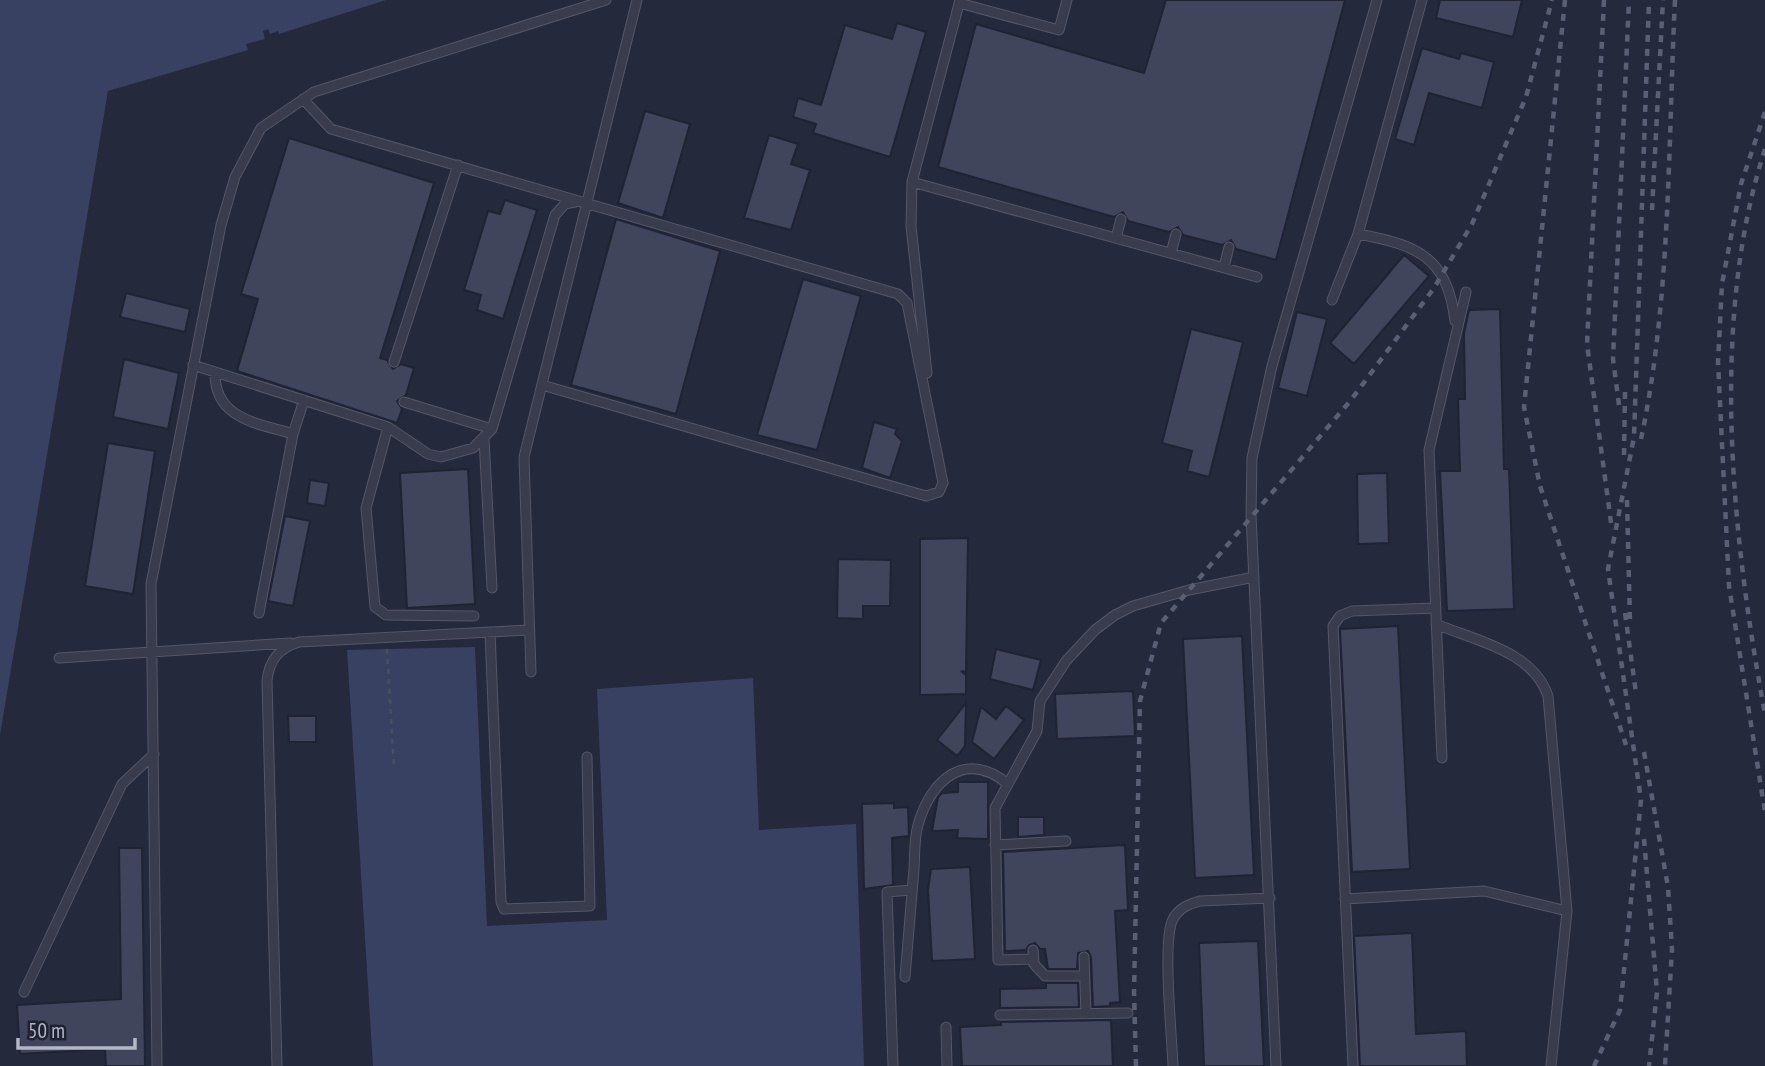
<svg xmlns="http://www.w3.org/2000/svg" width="1765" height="1066" font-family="'PT Sans Narrow',sans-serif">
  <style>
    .water { fill: #394163 }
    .building { fill: #40455c; stroke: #1f2333; stroke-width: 2 }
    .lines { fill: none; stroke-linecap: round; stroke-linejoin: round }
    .lane-casing { stroke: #535767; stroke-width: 11 }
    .path { stroke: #44525a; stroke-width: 2.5; stroke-dasharray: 5 5; stroke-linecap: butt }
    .lane { stroke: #383c4d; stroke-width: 9 }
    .rail { stroke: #5a5f73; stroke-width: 4.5; stroke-dasharray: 7 7; stroke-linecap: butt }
  </style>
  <rect width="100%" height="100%" fill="#24293c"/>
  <path class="water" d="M 0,0 L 386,0 L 279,34 L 278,31 L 270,34 L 268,29 L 263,31 L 265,39 L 246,44 L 248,50 L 108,91 L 0,735 Z
    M 475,647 L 487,926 L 607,920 L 597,689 L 753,678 L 759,830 L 856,824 L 864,1066 L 373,1066 L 347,650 Z"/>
  <path class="building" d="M 1166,0 L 1345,0 L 1276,260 L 1236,249 L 1231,240 L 1222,245 L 1183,235 L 1178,227 L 1169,232 L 1128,221 L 1123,212 L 1114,217 L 938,167 L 976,24 L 1144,73 Z
    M 1440,0 L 1522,0 L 1513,37 L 1436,18 Z
    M 897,23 L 926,32 L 890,157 L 813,133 L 816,124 L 793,117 L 798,98 L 821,105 L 845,25 L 892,39 Z
    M 1422,48 L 1459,59 L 1461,53 L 1494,62 L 1482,108 L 1429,93 L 1414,145 L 1395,139 Z
    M 645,111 L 690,124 L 663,218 L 618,203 Z
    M 769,135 L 798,144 L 791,164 L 810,170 L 791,230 L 744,218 Z
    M 289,138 L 434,183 L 380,358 L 387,360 L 393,369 L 401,364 L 414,368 L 406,395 L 397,401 L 402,409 L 397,423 L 237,371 L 258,299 L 241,294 Z
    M 505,200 L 537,210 L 503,319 L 477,310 L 481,295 L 464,290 L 488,211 L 500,214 Z
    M 616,219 L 720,251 L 676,414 L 571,385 Z
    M 1404,255 L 1429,276 L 1354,364 L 1330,343 Z
    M 803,279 L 861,296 L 817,450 L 757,435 Z
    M 126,293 L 190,309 L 185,332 L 120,317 Z
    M 1500,309 L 1504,469 L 1509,469 L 1514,609 L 1447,611 L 1440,471 L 1460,471 L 1458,399 L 1465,399 L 1464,333 L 1469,310 Z
    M 1297,312 L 1327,319 L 1307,396 L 1278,388 Z
    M 1191,329 L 1243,342 L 1209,477 L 1187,471 L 1192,451 L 1162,443 Z
    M 124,359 L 179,373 L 168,429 L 113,417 Z
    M 874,422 L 897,429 L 895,434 L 902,441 L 890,478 L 862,468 Z
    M 108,443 L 155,451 L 133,594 L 85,586 Z
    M 468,469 L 475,604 L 407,608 L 400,473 Z
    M 1387,473 L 1389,543 L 1358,544 L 1357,474 Z
    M 310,480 L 329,483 L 325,506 L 307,503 Z
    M 285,516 L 310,521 L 293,606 L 268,601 Z
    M 968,538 L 966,672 L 961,671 L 966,675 L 966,694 L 920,695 L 920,539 Z
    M 838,559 L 891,560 L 890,606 L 863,606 L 863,619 L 837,618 Z
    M 1398,626 L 1410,869 L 1352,872 L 1340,629 Z
    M 1242,636 L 1254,875 L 1195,878 L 1183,639 Z
    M 996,649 L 1041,660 L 1033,690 L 990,679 Z
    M 1133,691 L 1135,736 L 1057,739 L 1055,694 Z
    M 966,703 L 965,746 L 957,756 L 937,740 Z
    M 1006,706 L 1024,720 L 994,759 L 972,742 L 981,707 L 996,719 Z
    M 288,716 L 316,716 L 316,742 L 289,742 Z
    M 958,782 L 988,782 L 988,839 L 957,838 L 958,830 L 932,831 L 938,797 L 942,793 L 958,792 Z
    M 894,803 L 894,808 L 908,807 L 909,836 L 892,838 L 893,885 L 864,889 L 862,804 Z
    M 1018,817 L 1044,817 L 1044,835 L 1018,837 Z
    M 1125,845 L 1128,910 L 1115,911 L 1120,1002 L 1110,1003 L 1110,1006 L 1093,1007 L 1091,957 L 1088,951 L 1078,953 L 1077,969 L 1048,969 L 1045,949 L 1040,949 L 1035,943 L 1029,945 L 1026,950 L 1005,951 L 1003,852 Z
    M 119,848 L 142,848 L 145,1066 L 106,1066 L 105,1049 L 20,1054 L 17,1005 L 121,999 Z
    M 970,867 L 975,959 L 932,961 L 928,890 L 931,869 Z
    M 1412,933 L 1416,1034 L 1466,1031 L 1467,1066 L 1360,1066 L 1354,936 Z
    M 1258,941 L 1264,1066 L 1204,1066 L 1199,943 Z
    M 1046,983 L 1078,983 L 1079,1007 L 1000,1008 L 1000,989 L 1046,988 Z
    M 1111,1020 L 1113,1066 L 962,1066 L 960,1027 L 1001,1025 L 1001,1022 Z"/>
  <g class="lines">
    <defs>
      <path id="lane" d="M 959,3 L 1059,30 L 1067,0
        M 303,99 L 331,129 L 898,294 L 907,303 L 943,483 L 939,492 L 926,496 L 542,385
        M 912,182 L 1257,277
        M 1358,234 C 1417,245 1447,256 1455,321
        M 1116,238 L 1121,219
        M 1171,253 L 1176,234
        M 1224,267 L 1229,247
        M 1332,300 L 1358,234 L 1422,0
        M 394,362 L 458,165
        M 193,365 L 388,427 L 428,454 L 441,457 L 473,448 L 492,429 L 555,215 L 565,204 L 579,201
        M 215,372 C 214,419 257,423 293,434
        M 927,373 L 911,226 L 912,182 L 960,0
        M 404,402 L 492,429
        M 388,427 L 366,508 L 375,607 L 386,615 L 474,616
        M 484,439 L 492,588
        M 259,613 L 293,434 L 304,400
        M 1436,624 C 1476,641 1533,651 1548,696 L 1567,911 L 1551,1066
        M 490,632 L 501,902 L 504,909 L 590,906 L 587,757
        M 59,658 L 290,643
        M 531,672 L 524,457 L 637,0
        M 1442,758 L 1429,450 L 1466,292
        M 995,845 L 1066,841
        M 1345,899 L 1484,891 L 1567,911
        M 1033,950 L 1034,964 L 1045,976 L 1084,976
        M 1084,957 L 1086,1014
        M 1033,959 L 998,960 L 995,808 L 1037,731 L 1040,701 L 1066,661 L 1095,630 L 1115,615 L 1133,606 L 1189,590 L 1254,577
        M 905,977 C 908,941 911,905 914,869 C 915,855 914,838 918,825 C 931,779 966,749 1008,784
        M 24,992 L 122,784 L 154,754
        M 1000,1015 L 1128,1013
        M 946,1027 L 947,1066
        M 157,1066 L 151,584 L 221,225 L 235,177 L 261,128 L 314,92 L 606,0
        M 277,1066 L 267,681 C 269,660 279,648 299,642 L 529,630
        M 893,1066 L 887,892 L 912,890
        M 1173,1066 C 1172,1037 1162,939 1173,919 C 1179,908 1189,904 1200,901 L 1270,898
        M 1276,1066 L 1251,515 L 1252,458 L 1272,366 L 1377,0
        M 1353,1066 L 1333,626 L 1340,616 L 1352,611 L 1436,608"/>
    </defs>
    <use href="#lane" class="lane-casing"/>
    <path class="path" d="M 387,649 L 394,769"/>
    <use href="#lane" class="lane"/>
    <path class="rail" d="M 1565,0 L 1524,407 L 1540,486 L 1626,745
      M 1604,0 L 1587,344 L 1612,530
      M 1765,112 L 1741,184 L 1722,284 L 1718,362 L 1729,586 L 1765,812
      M 1765,149 C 1709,321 1732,538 1765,714
      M 1652,210 L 1663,0
      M 1619,405 L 1613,359 L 1629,0
      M 1641,439 C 1671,299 1668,143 1675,0
      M 1624,455 L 1625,392
      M 1627,500 L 1630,622
      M 1625,613 L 1636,693
      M 1644,752 L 1668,887 L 1672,949 L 1665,1066
      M 1644,839 L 1657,992 L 1649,1066
      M 1136,1066 L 1134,992 L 1140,701 L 1161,623 L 1351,400 L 1434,288 L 1472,224 L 1526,97 L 1552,0
      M 1594,1066 L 1620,1010 L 1641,800 L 1608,569 L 1634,437 L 1649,0"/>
  </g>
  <path d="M18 1038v10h117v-10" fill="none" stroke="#b4b7c8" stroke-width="3.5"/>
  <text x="28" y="1038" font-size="21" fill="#b4b7c8" stroke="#1d2131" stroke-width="5" paint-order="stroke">50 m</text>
</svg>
